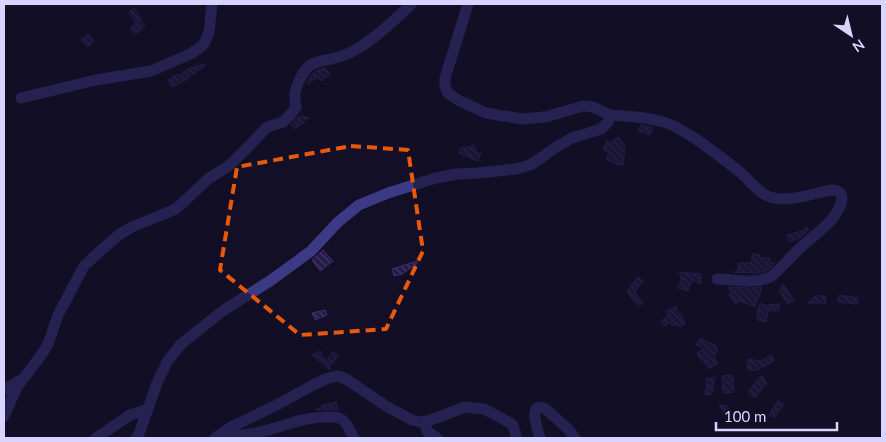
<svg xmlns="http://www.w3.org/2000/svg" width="886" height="442" font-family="Lato,sans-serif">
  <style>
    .building { fill: url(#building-back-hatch); stroke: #3b2d73 }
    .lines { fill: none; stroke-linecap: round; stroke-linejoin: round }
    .minor { stroke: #3d3a85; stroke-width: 11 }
    .marked { fill: none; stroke: #e8590c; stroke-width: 4; stroke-dasharray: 10 6; stroke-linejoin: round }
  </style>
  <defs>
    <pattern id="building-back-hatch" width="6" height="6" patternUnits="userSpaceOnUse" patternTransform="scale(1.25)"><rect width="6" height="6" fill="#241b47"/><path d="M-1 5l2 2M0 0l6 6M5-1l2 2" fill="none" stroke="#433b63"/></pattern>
  </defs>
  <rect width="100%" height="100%" fill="#130f26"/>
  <path class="building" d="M 134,8 L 141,18 L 135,22 L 129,12 Z
    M 140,20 L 145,26 L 135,35 L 130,28 Z
    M 88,34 L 94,41 L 88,47 L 81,40 Z
    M 204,64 L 205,66 L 187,78 L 188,79 L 172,87 L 168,80 L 177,74 L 178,76 L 188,69 Z
    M 325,68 L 330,74 L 321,81 L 318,77 L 308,84 L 307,82 L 312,74 L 318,70 Z
    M 302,116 L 309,118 L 295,129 L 291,124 L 298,117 Z
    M 641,125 L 653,127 L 650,135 L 638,131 Z
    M 618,137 L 625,146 L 623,165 L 616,164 L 606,159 L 609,153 L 603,149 L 607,141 L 610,143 Z
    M 474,145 L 477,153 L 481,153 L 478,161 L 459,153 L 461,147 L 465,148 Z
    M 807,227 L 809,230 L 799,239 L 789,242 L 787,235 L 801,231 Z
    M 323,250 L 333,261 L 320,271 L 312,260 Z
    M 753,253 L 760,255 L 759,258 L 770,258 L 770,263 L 775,263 L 768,270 L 758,273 L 733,272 L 738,272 L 738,263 L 751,263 Z
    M 417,261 L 418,263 L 402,274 L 394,276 L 392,269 Z
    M 678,272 L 701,274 L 701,284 L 692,280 L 688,291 L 678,288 L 681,280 L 681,274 Z
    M 638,277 L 643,281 L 635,292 L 643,303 L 638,307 L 627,291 Z
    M 783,284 L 794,300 L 788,304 L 779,291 Z
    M 729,287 L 752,288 L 762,287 L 755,307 L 738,300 L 736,304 L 729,295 L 731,291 L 729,290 Z
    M 839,295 L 858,298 L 857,304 L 838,302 Z
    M 815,296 L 825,296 L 826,303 L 808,303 Z
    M 760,303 L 765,305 L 779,304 L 779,311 L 768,311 L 766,322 L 757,320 L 758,314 L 757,313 Z
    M 676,307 L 679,315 L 681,314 L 685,324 L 679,327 L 678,324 L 672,326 L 671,322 L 664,326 L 661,321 L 668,316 L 666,311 Z
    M 325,310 L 327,315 L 315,320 L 312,313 Z
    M 701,338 L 716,346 L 716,348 L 718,350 L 714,356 L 718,363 L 709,369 L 701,358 L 700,359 L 697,353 L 704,348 L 696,345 Z
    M 320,351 L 326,361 L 333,352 L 338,356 L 329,367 L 330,370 L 312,355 Z
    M 771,355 L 774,361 L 756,371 L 747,369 L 748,359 L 761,361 Z
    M 733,375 L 734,392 L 723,393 L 722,376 Z
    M 762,376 L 767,384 L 763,387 L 755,398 L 748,392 L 758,379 Z
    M 715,377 L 712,394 L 705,395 L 707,384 L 706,379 Z
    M 778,400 L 784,404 L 774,418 L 769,415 Z
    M 336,402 L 338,410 L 316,410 L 323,405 Z
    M 719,405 L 727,406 L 734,418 L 728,421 Z"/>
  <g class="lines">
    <path class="minor" d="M 21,98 L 96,80 L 151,71 L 190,54 L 201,47 L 205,42 L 209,32 L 212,4
      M 610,115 C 627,116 644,117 660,121 C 684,127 721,157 741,173 C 751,182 761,196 774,198 C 791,202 814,193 831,190 C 851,190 839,210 832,219 C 823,230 808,240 797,251 C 789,259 781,268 772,276 C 756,285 735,279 717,279
      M 4,390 L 24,378 L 44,351 L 48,344 L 58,315 L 84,266 L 99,252 L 120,234 L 132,227 L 176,209 L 208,179 L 230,165 L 251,144 L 267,127 L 283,122 L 291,114 L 296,107 C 294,95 294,92 299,81 C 309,58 319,63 339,57 C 346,55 352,52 357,49 C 377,37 395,20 411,4
      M 4,416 L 17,387 L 21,382
      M 424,421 L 427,431 L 437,438
      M 219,436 C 229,436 240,436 250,434 C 277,430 302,416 330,417 C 333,417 338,417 341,419 C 348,423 350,432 354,438
      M 96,438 L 130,415 L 148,409
      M 136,438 L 139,434 L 157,383 L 167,362 L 181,344 L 224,310 L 270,281 L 311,251 L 338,222 L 359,205 L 388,193 L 436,178 L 457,174 L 478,173 L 516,169 L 530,165 L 538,160 L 556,147 L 572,138 L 601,129 L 608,122 L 610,115 L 593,107 L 583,106 L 545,117 L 522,119 L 486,113 L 458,100 L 448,93 L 445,86 L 445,78 L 468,4
      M 215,438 L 231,427 L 275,406 L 313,385 L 328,378 L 337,376 L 346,379 L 386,406 L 412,420 L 421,422 L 428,421 L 465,407 L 484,409 L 512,424 L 515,431 L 516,438
      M 540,438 C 538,431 526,398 547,410 L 569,430 L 575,438"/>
  </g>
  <path d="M0 0H886V442H0ZM 351,146 L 408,150 L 423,251 L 386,329 L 300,335 L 220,270 L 237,167 Z" fill="#130f26" fill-opacity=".55" fill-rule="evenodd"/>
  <path class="marked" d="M 351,146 L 408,150 L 423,251 L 386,329 L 300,335 L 220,270 L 237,167 Z"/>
  <rect width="886" height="442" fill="none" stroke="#d9d4ff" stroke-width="10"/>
  <g transform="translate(851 35) rotate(145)" stroke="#130f26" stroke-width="4" paint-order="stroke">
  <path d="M0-4L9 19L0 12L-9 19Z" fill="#d9d4ff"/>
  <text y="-8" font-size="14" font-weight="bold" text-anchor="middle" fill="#d9d4ff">N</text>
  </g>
  <path d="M716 422v8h121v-8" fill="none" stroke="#d9d4ff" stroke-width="2.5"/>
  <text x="724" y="422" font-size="15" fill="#d9d4ff" stroke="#130f26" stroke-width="4" paint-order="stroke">100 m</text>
</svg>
